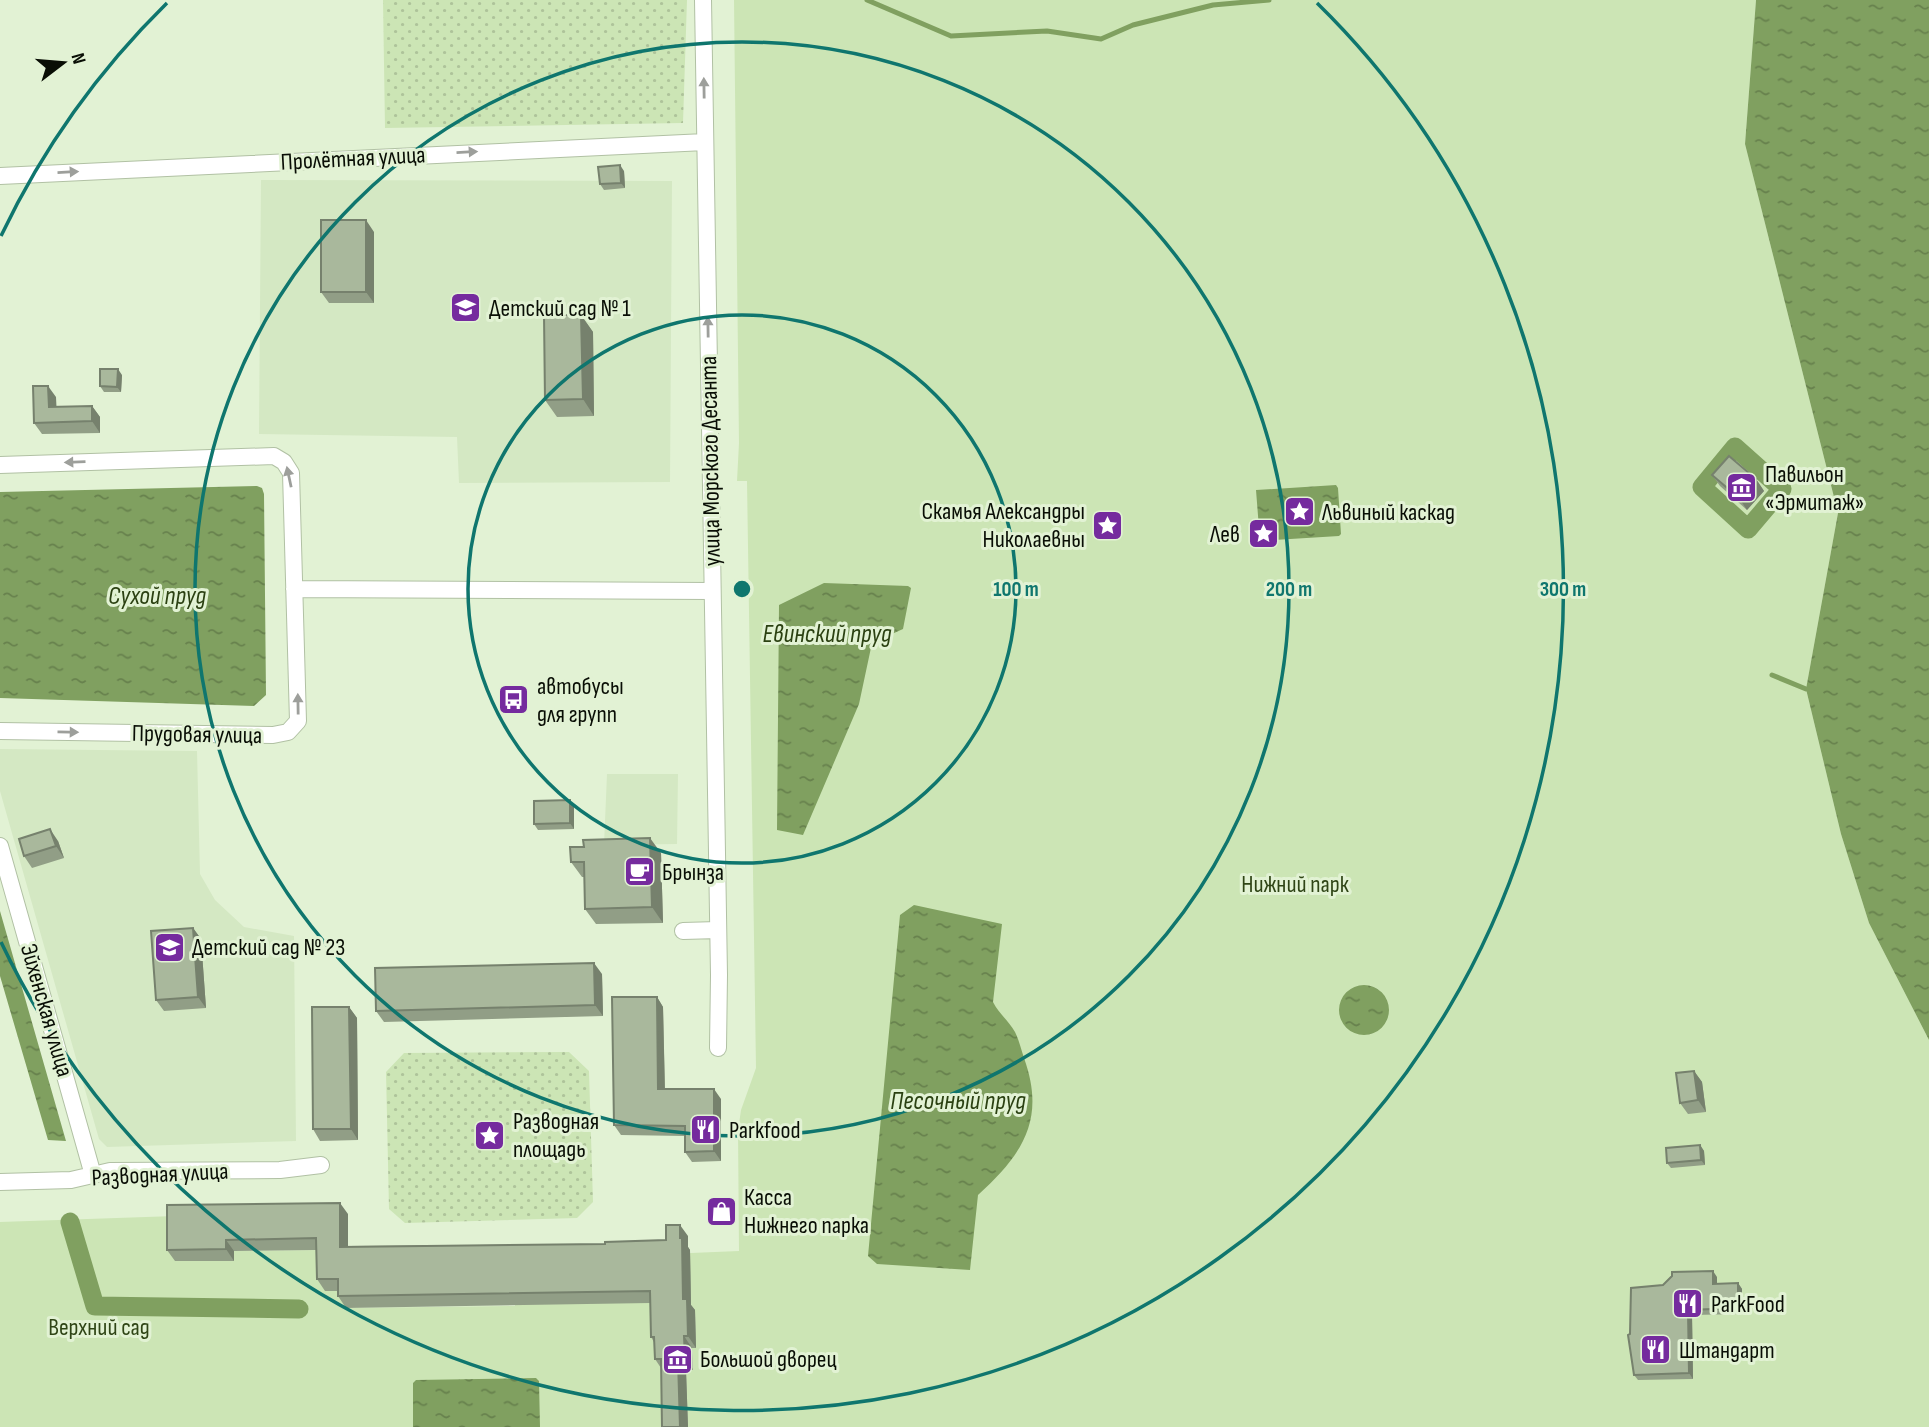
<svg xmlns="http://www.w3.org/2000/svg" width="1929" height="1427" font-family="'Sofia Sans Condensed',sans-serif">
  <style>
    .built { fill: #d4e8c3 }
    .grass { fill: url(#grass-dots) }
    .park { fill: #cce5b5 }
    .water { fill: url(#water-ripples) }
    .lines { fill: none; stroke-linecap: round; stroke-linejoin: round }
    .stream { stroke: #80a060; stroke-width: 5 }
    .canal { stroke: #80a060; stroke-width: 19 }
    .minor-casing { stroke: #b1c1a4; stroke-width: 18 }
    .minor { stroke: #fff; stroke-width: 16 }
    .wall { fill: #919e86 }
    .shaded-wall { fill: #76816d }
    .building { fill: #a9b89c; stroke: #76816d; stroke-width: 2 }
    .oneway { fill: #9d9f9b }
    .ring { fill: none; stroke: #0f766e; stroke-width: 3.5 }
    .labels { text-anchor: middle; stroke-width: 6; stroke-linejoin: round; paint-order: stroke }
    .street-label { font-size: 24px; fill: #090e05; stroke: #e2f2d4 }
    .poi-label { font-size: 24px; fill: #090e05; stroke: #e2f2d4; text-anchor: start }
    .park-label { font-size: 24px; fill: #2f4516; stroke: #e2f2d4 }
    .water-label { font-size: 26px; font-style: italic; fill: #2b4112; stroke: #e2f2d4 }
    .centre { fill: #0f766e; stroke: #e2f2d4; stroke-width: 3.5 }
    .ring-label { font-size: 21px; text-anchor: middle; font-weight: bold; fill: #0f766e; stroke: #e2f2d4; stroke-width: 6; stroke-linejoin: round; paint-order: stroke }
  </style>
  <defs>
    <pattern id="grass-dots" width="8" height="8" patternUnits="userSpaceOnUse" patternTransform="scale(1.75)"><rect width="8" height="8" fill="#cce5b5"/><path d="M2 2h.1M6 6h.1" fill="none" stroke="#aec39a" stroke-width="1.8" stroke-linecap="round"/></pattern>
    <pattern id="water-ripples" width="26" height="14" patternUnits="userSpaceOnUse" patternTransform="scale(1.75)"><rect width="26" height="14" fill="#80a060"/><path d="M2 4q2-2 4 0t4 0M15 11q2-2 4 0t4 0" fill="none" stroke="#67814d"/></pattern>
  </defs>
  <rect width="100%" height="100%" fill="#e2f2d4"/>
  <path class="built" d="M 261,180 L 672,181 L 670,482 L 459,483 L 457,437 L 259,434 Z
    M 0,749 L 197,751 L 200,874 L 215,900 L 244,927 L 294,936 L 296,1141 L 107,1147 L 99,1139 L 0,791 Z
    M 607,774 L 678,774 L 677,844 L 604,845 Z"/>
  <path class="grass" d="M 383,0 L 687,0 L 683,123 L 385,128 Z
    M 569,1052 L 589,1071 L 593,1202 L 577,1218 L 405,1223 L 389,1209 L 386,1072 L 404,1053 Z"/>
  <path class="park" d="M 734,0 L 1756,0 L 1745,144 L 1838,513 L 1806,689 L 1841,834 L 1869,923 L 1929,1040 L 1929,1427 L 688,1427 L 686,1370 L 692,1370 L 692,1348 L 696,1347 L 695,1311 L 691,1310 L 667,1254 L 739,1251 L 738,1131 L 741,1110 L 756,1068 L 747,481 L 737,481 L 739,443 Z
    M 175,1216 L 234,1260 L 234,1251 L 324,1250 L 346,1291 L 347,1308 L 515,1306 L 515,1287 L 537,1304 L 591,1304 L 614,1285 L 615,1303 L 661,1302 L 670,1427 L 0,1427 L 0,1222 Z"/>
  <path class="water" d="M 1756,0 L 1929,0 L 1929,1040 L 1869,923 L 1841,834 L 1806,689 L 1838,513 L 1745,144 Z
    M 1336,485 L 1338,488 L 1341,534 L 1339,536 L 1260,541 L 1256,490 Z
    M 257,486 L 262,488 L 264,494 L 266,695 L 254,706 L 0,698 L 0,492 Z
    M 824,583 L 908,586 L 911,588 L 903,629 L 872,643 L 859,704 L 803,835 L 777,830 L 779,605 Z
    M 914,905 L 1002,924 L 993,1002 C 999,1014 1009,1021 1015,1032 C 1019,1040 1021,1049 1024,1058 C 1046,1119 1023,1154 978,1195 L 970,1270 L 877,1264 L 868,1256 L 900,915 Z
    M 0,911 L 66,1141 L 48,1140 L 0,976 Z
    M1339 1010a25 25 0 1 1 50 0a25 25 0 1 1-50 0Z
    M 536,1378 L 539,1381 L 540,1427 L 413,1427 L 413,1383 L 416,1380 Z"/>
  <g class="lines">
    <path class="stream" d="M 867,0 L 951,36 L 1047,31 L 1101,39 L 1133,25 L 1213,5 L 1269,0
      M 1772,675 L 1806,689"/>
    <path class="canal" d="M 1735,447 L 1782,489 L 1748,529 L 1702,487 Z
      M 70,1222 L 95,1306 L 299,1309"/>
    <defs>
      <path id="minor" d="M 703,0 L 719,975 L 718,1048
        M 0,176 L 705,142
        M 0,465 L 274,456 L 284,462 L 291,473 L 298,721 L 288,732 L 273,735 L 0,731
        M 294,589 L 712,591
        M 0,846 L 93,1175
        M 683,931 L 718,930
        M 0,1182 L 71,1180 L 110,1171 L 280,1170 L 321,1165"/>
    </defs>
    <use href="#minor" class="minor-casing"/>
    <use href="#minor" class="minor"/>
  </g>
  <path class="wall" d="M 624,171 L 625,188 L 604,190 L 600,184 Z
    M 374,232 L 374,303 L 329,303 L 321,292 Z
    M 581,315 L 593,332 L 594,416 L 557,417 L 545,400 Z
    M 122,375 L 121,392 L 104,392 L 100,386 Z
    M 56,397 L 56,407 L 92,406 L 100,417 L 100,433 L 42,434 L 34,423 Z
    M 1712,475 L 1756,479 L 1764,491 L 1747,510 L 1720,486 Z
    M 574,806 L 574,829 L 538,830 L 534,824 Z
    M 58,841 L 64,858 L 32,868 L 24,856 Z
    M 584,847 L 661,853 L 663,923 L 596,924 L 585,909 L 584,877 L 582,877 L 571,862 Z
    M 193,928 L 201,939 L 206,1008 L 164,1011 L 156,1000 Z
    M 602,974 L 603,1016 L 384,1022 L 376,1011 Z
    M 657,997 L 663,1007 L 665,1089 L 721,1099 L 721,1161 L 692,1162 L 685,1152 L 685,1136 L 621,1135 L 614,1125 Z
    M 349,1007 L 357,1018 L 358,1140 L 320,1141 L 313,1129 Z
    M 1694,1071 L 1702,1082 L 1706,1112 L 1688,1114 L 1680,1103 Z
    M 1700,1145 L 1704,1151 L 1705,1165 L 1671,1168 L 1667,1163 Z
    M 348,1214 L 348,1246 L 605,1244 L 666,1240 L 688,1236 L 688,1247 L 690,1250 L 691,1305 L 695,1310 L 696,1348 L 692,1348 L 693,1370 L 686,1370 L 688,1427 L 662,1427 L 661,1368 L 655,1359 L 654,1342 L 651,1337 L 650,1303 L 346,1308 L 338,1296 L 338,1291 L 325,1291 L 317,1279 L 316,1250 L 234,1251 L 234,1261 L 175,1261 L 167,1250 Z
    M 1717,1277 L 1717,1284 L 1738,1283 L 1742,1289 L 1742,1314 L 1692,1315 L 1693,1379 L 1638,1380 L 1634,1375 L 1630,1334 L 1663,1285 Z"/>
  <path class="shaded-wall" d="M 620,165 L 624,171 L 625,188 L 621,183 Z
    M 366,220 L 374,232 L 374,303 L 366,292 Z
    M 581,315 L 593,332 L 594,416 L 583,399 Z
    M 118,369 L 122,375 L 121,392 L 117,387 Z
    M 48,386 L 56,397 L 57,418 L 49,407 Z
    M 92,406 L 100,417 L 100,433 L 92,421 Z
    M 1756,479 L 1764,491 L 1747,510 L 1739,498 Z
    M 570,800 L 574,806 L 574,829 L 570,823 Z
    M 50,829 L 58,841 L 64,858 L 56,846 Z
    M 650,838 L 661,853 L 663,923 L 652,907 Z
    M 193,928 L 201,939 L 206,1008 L 198,997 Z
    M 594,963 L 602,974 L 603,1016 L 595,1005 Z
    M 657,997 L 663,1007 L 665,1099 L 658,1089 Z
    M 349,1007 L 357,1018 L 358,1140 L 351,1129 Z
    M 1694,1071 L 1702,1082 L 1706,1112 L 1698,1100 Z
    M 714,1089 L 721,1099 L 721,1161 L 714,1151 Z
    M 1700,1145 L 1704,1151 L 1705,1165 L 1701,1160 Z
    M 340,1203 L 348,1214 L 348,1258 L 340,1247 Z
    M 680,1225 L 688,1236 L 688,1247 L 690,1250 L 691,1305 L 695,1310 L 696,1348 L 688,1336 L 683,1299 Z
    M 226,1240 L 234,1251 L 234,1261 L 226,1249 Z
    M 1713,1271 L 1717,1277 L 1717,1290 L 1713,1284 Z
    M 1738,1283 L 1742,1289 L 1742,1314 L 1738,1308 Z
    M 1688,1310 L 1692,1315 L 1693,1379 L 1689,1373 Z
    M 684,1336 L 692,1348 L 693,1370 L 685,1358 Z
    M 678,1359 L 686,1370 L 688,1427 L 680,1427 Z"/>
  <path class="building" d="M 620,165 L 621,183 L 600,184 L 598,167 Z
    M 321,220 L 366,220 L 366,292 L 321,292 Z
    M 544,315 L 581,315 L 583,399 L 545,400 Z
    M 100,369 L 118,369 L 117,387 L 100,386 Z
    M 33,386 L 48,386 L 49,407 L 92,406 L 92,421 L 34,423 Z
    M 1729,456 L 1756,479 L 1739,498 L 1712,475 Z
    M 570,800 L 570,823 L 534,824 L 534,801 Z
    M 50,829 L 56,846 L 24,856 L 19,839 Z
    M 650,838 L 652,907 L 585,909 L 584,862 L 571,862 L 570,847 L 584,847 L 583,840 Z
    M 193,928 L 198,997 L 156,1000 L 151,931 Z
    M 594,963 L 595,1005 L 376,1011 L 375,968 Z
    M 612,997 L 657,997 L 658,1089 L 714,1089 L 714,1151 L 685,1152 L 685,1126 L 614,1125 Z
    M 312,1007 L 349,1007 L 351,1129 L 313,1129 Z
    M 1694,1071 L 1698,1100 L 1680,1103 L 1676,1073 Z
    M 1700,1145 L 1701,1160 L 1667,1163 L 1666,1148 Z
    M 340,1203 L 340,1247 L 605,1244 L 605,1242 L 666,1240 L 666,1225 L 680,1225 L 680,1238 L 682,1238 L 683,1299 L 687,1299 L 688,1336 L 684,1336 L 685,1358 L 678,1359 L 680,1427 L 662,1427 L 661,1359 L 655,1359 L 654,1337 L 651,1337 L 650,1291 L 338,1296 L 338,1279 L 317,1279 L 316,1238 L 226,1240 L 226,1249 L 167,1250 L 167,1205 Z
    M 1713,1271 L 1713,1284 L 1738,1283 L 1738,1308 L 1688,1310 L 1689,1373 L 1634,1375 L 1628,1335 L 1630,1334 L 1631,1288 L 1663,1285 L 1672,1276 L 1672,1272 Z"/>
  <defs><path id="oneway-solid" d="M-6-.8H1V-3.2L6.5 0L1 3.2V.8H-6Z" transform="scale(1.75)"/></defs>
  <g class="oneway">
    <use href="#oneway-solid" transform="translate(704 88) rotate(-91)"/>
    <use href="#oneway-solid" transform="translate(467 152) rotate(-3)"/>
    <use href="#oneway-solid" transform="translate(68 172) rotate(-3)"/>
    <use href="#oneway-solid" transform="translate(708 327) rotate(-91)"/>
    <use href="#oneway-solid" transform="translate(75 462) rotate(178)"/>
    <use href="#oneway-solid" transform="translate(289 477) rotate(-102)"/>
    <use href="#oneway-solid" transform="translate(298 704) rotate(-91)"/>
    <use href="#oneway-solid" transform="translate(68 732) rotate(1)"/>
  </g>
  <g class="ring">
    <circle cx="742" cy="589" r="274"/>
    <circle cx="742" cy="589" r="547"/>
    <path d="M1 236A821 821 0 0 1 167 3M1317 3A821 821 0 1 1 1 942"/>
  </g>
  <defs>
    <symbol id="school-square" viewBox="-11 -11 22 22"><rect x="-9" y="-9" width="18" height="18" rx="4" fill="#752b9e" stroke="#e2f2d4"/><path d="M0-5L7-2L0 1L-7-2ZM-4 1L0 2.5L4 1V4Q0 6-4 4Z" fill="#fff"/></symbol>
    <symbol id="museum-square" viewBox="-11 -11 22 22"><rect x="-9" y="-9" width="18" height="18" rx="4" fill="#752b9e" stroke="#e2f2d4"/><path d="M0-6L6-3V-2H-6V-3ZM-5-1h2V3h-2ZM-1-1h2V3h-2ZM3-1h2V3H3ZM-6 4H6V6H-6Z" fill="#fff"/></symbol>
    <symbol id="sight-square" viewBox="-11 -11 22 22"><rect x="-9" y="-9" width="18" height="18" rx="4" fill="#752b9e" stroke="#e2f2d4"/><path d="M0-6L1.8-2.2L6-1.7L2.9 1.2L3.7 5.4L0 3.3L-3.7 5.4L-2.9 1.2L-6-1.7L-1.8-2.2Z" fill="#fff"/></symbol>
    <symbol id="bus-square" viewBox="-11 -11 22 22"><rect x="-9" y="-9" width="18" height="18" rx="4" fill="#752b9e" stroke="#e2f2d4"/><path d="M-5-6H5V4H4V6H2V4H-2V6H-4V4H-5ZM-3.5-4V0h7V-4ZM-3.5 1.2v1.5H-2V1.2ZM2 1.2v1.5H3.5V1.2Z" fill="#fff"/></symbol>
    <symbol id="cafe-square" viewBox="-11 -11 22 22"><rect x="-9" y="-9" width="18" height="18" rx="4" fill="#752b9e" stroke="#e2f2d4"/><path d="M-5.5-4.5H6V0H3Q3 3.5 0 3.5H-2.5Q-5.5 3.5-5.5 0ZM3-3.2v2h1.7v-2ZM-6 4.5H4V6H-6Z" fill="#fff"/></symbol>
    <symbol id="restaurant-square" viewBox="-11 -11 22 22"><rect x="-9" y="-9" width="18" height="18" rx="4" fill="#752b9e" stroke="#e2f2d4"/><path d="M-5-6h1v4h1v-4h1v4h1v-4h1v5L-1.5 .5V6h-2V.5L-5-1ZM5-6V6H3V1.5H1.5Q1.5-4 5-6Z" fill="#fff"/></symbol>
    <symbol id="shop-square" viewBox="-11 -11 22 22"><rect x="-9" y="-9" width="18" height="18" rx="4" fill="#752b9e" stroke="#e2f2d4"/><path d="M-5-2.5h2.3a2.7 3.5 0 0 1 5.4 0H5L5.5 6h-11ZM-1.5-2.5h3a1.5 2.3 0 0 0-3 0Z" fill="#fff"/></symbol>
  </defs>
  <g fill-rule="evenodd">
    <use href="#school-square" x="448" y="290" width="35" height="35"/>
    <use href="#museum-square" x="1724" y="470" width="35" height="35"/>
    <use href="#sight-square" x="1282" y="494" width="35" height="35"/>
    <use href="#sight-square" x="1090" y="508" width="35" height="35"/>
    <use href="#sight-square" x="1246" y="516" width="35" height="35"/>
    <use href="#bus-square" x="496" y="682" width="35" height="35"/>
    <use href="#cafe-square" x="622" y="854" width="35" height="35"/>
    <use href="#school-square" x="152" y="930" width="35" height="35"/>
    <use href="#restaurant-square" x="688" y="1112" width="35" height="35"/>
    <use href="#sight-square" x="472" y="1118" width="35" height="35"/>
    <use href="#shop-square" x="704" y="1194" width="35" height="35"/>
    <use href="#restaurant-square" x="1670" y="1286" width="35" height="35"/>
    <use href="#restaurant-square" x="1638" y="1332" width="35" height="35"/>
    <use href="#museum-square" x="660" y="1342" width="35" height="35"/>
  </g>
  <g class="labels">
    <g class="street-label">
      <text transform="translate(353 158) rotate(-3)" y="8">Пролётная улица</text>
      <text transform="translate(710 461) rotate(-91)" y="8">улица Морского Десанта</text>
      <text transform="translate(197 734) rotate(1)" y="8">Прудовая улица</text>
      <text transform="translate(47 1010) rotate(74)" y="8">Эйхенская улица</text>
      <text transform="translate(160 1174) rotate(-3)" y="8">Разводная улица</text>
    </g>
    <g class="poi-label">
      <text x="489" y="316">Детский сад № 1</text>
      <text x="1765" y="482">Павильон<tspan x="1765" dy="28">«Эрмитаж»</tspan></text>
      <text x="1085" y="519" text-anchor="end">Скамья Александры<tspan x="1085" dy="28">Николаевны</tspan></text>
      <text x="1322" y="520">Львиный каскад</text>
      <text x="1240" y="542" text-anchor="end">Лев</text>
      <text x="537" y="694">автобусы<tspan x="537" dy="28">для групп</tspan></text>
      <text x="662" y="880">Брынза</text>
      <text x="192" y="955">Детский сад № 23</text>
      <text x="513" y="1129">Разводная<tspan x="513" dy="28">площадь</tspan></text>
      <text x="729" y="1138">Parkfood</text>
      <text x="744" y="1205">Касса<tspan x="744" dy="28">Нижнего парка</tspan></text>
      <text x="1711" y="1312">ParkFood</text>
      <text x="1679" y="1358">Штандарт</text>
      <text x="700" y="1367">Большой дворец</text>
    </g>
    <g class="park-label">
      <text x="1295" y="892">Нижний парк</text>
      <text x="99" y="1335">Верхний сад</text>
    </g>
    <g class="water-label">
      <text x="157" y="604">Сухой пруд</text>
      <text x="827" y="642">Евинский пруд</text>
      <text x="958" y="1109">Песочный пруд</text>
    </g>
  </g>
  <circle cx="742" cy="589" r="10" class="centre"/>
  <g class="ring-label">
    <text x="1016" y="596">100 m</text>
    <text x="1289" y="596">200 m</text>
    <text x="1563" y="596">300 m</text>
  </g>
  <g transform="translate(63 63) rotate(74)" stroke="#e2f2d4" stroke-width="5" paint-order="stroke">
  <path d="M0-5L12 26L0 18L-12 26Z" fill="#090e05"/>
  <text y="-10" font-size="19" font-weight="bold" text-anchor="middle" fill="#090e05">N</text>
  </g>
</svg>
